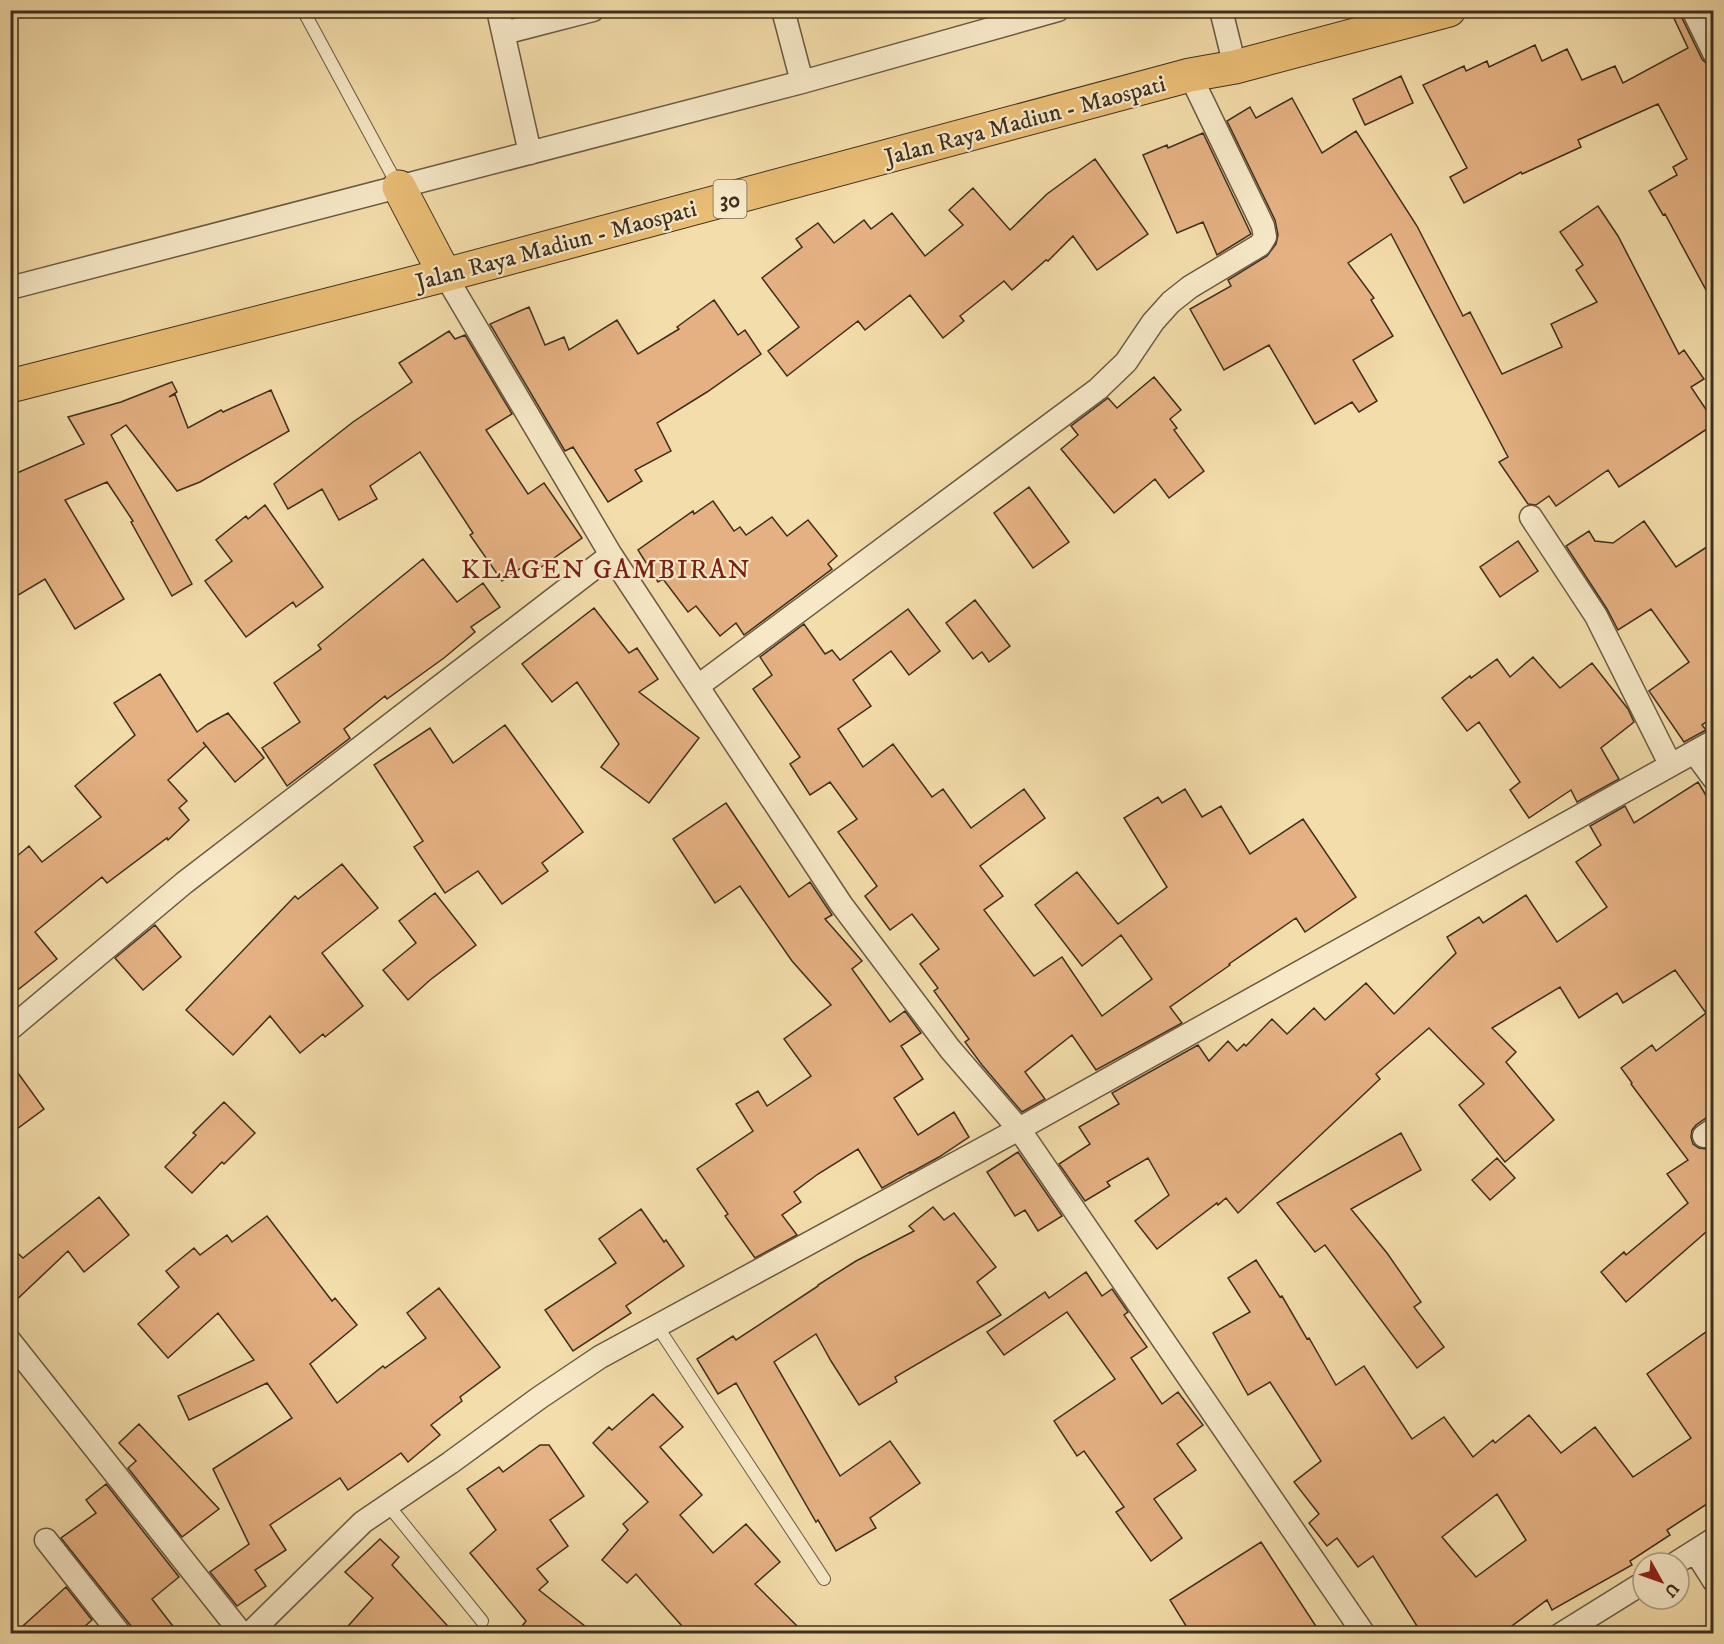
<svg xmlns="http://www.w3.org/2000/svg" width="1724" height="1644" font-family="'IM FELL DW Pica',serif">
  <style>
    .building { fill: #e5b182; stroke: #3e2f1f; stroke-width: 1.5; fill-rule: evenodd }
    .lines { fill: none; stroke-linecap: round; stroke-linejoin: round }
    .service-casing { stroke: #6b5a42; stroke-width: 14 }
    .minor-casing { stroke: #6b5a42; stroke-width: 25 }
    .trunk-casing { stroke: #3e2f1f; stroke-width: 35 }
    .service { stroke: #f7e9c8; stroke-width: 12 }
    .minor { stroke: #f7e9c8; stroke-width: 22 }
    .trunk { stroke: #eabe75; stroke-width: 33 }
    .labels { text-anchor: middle; stroke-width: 4.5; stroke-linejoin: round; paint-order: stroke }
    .shield { fill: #f7e9c8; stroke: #766752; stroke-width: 1.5 }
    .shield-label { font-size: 22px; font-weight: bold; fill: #3e2f1f }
    .street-label { font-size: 24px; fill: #3e2f1f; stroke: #f7e9c8 }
    .quarter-label { font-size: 27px; letter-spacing: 1.5px; fill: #7a1f14; stroke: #f7e9c8 }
  </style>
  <rect width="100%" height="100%" fill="#f3ddaa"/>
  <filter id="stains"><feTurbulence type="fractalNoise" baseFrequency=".00333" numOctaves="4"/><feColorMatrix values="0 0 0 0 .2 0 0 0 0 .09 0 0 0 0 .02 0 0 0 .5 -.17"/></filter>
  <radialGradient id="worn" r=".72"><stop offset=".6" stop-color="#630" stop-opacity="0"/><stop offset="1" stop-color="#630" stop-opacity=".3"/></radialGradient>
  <path class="building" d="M 1670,10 L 1680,10 L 1681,16 L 1702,59 L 1707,64 L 1713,66 L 1713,303 L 1665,214 L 1663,215 L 1649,191 L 1677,175 L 1673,167 L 1687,159 L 1658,104 L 1578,140 L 1581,147 L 1522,174 L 1521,172 L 1464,203 L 1450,177 L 1467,168 L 1423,85 L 1464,66 L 1466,71 L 1487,61 L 1489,67 L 1535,45 L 1542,61 L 1567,49 L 1582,80 L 1615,66 L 1623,83 L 1688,48 Z
    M 1401,76 L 1413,103 L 1365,125 L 1353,99 Z
    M 1292,98 L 1322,153 L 1356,131 L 1417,226 L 1463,316 L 1470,312 L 1502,374 L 1562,347 L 1551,324 L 1597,302 L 1576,270 L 1583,265 L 1560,232 L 1598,206 L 1618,236 L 1679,354 L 1684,350 L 1704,379 L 1691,387 L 1713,420 L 1713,425 L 1619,487 L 1608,470 L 1556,506 L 1549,496 L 1536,505 L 1528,504 L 1499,462 L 1508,457 L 1391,234 L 1348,263 L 1374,298 L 1371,300 L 1393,336 L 1353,360 L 1377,401 L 1359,412 L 1352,402 L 1315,424 L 1269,345 L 1224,370 L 1190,309 L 1231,286 L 1228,280 L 1267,256 L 1276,244 L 1278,235 L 1275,220 L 1227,121 L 1250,107 L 1256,118 Z
    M 1203,133 L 1251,234 L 1217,255 L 1203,222 L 1177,233 L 1143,155 L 1167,145 L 1168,148 Z
    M 1095,159 L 1148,234 L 1097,270 L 1073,236 L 1048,261 L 1046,260 L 1012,290 L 1004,281 L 960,316 L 964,321 L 943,338 L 910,295 L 865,330 L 858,321 L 787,376 L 768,351 L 799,327 L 762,278 L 802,247 L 796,239 L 818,223 L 834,243 L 864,220 L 871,229 L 892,213 L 925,256 L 963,225 L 949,210 L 973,188 L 1010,230 L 1047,194 Z
    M 714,300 L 738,335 L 745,330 L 761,354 L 707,392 L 657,423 L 671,451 L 635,470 L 642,481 L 608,502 L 573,447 L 565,451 L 490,324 L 529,307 L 545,345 L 564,337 L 569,350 L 617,320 L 638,354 L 679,329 L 677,327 Z
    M 449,331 L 455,339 L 465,335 L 512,414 L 486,430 L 528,494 L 544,483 L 582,538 L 540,568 L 534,559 L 502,581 L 470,535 L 473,533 L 420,452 L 370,486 L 377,499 L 339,520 L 322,489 L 288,509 L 274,484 L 353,422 L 412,382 L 399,363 Z
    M 1154,377 L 1181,410 L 1170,419 L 1177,428 L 1174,430 L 1204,471 L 1169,498 L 1155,479 L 1114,513 L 1061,449 L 1078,435 L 1071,426 L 1108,398 L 1117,408 Z
    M 172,382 L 177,392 L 169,397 L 175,394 L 188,428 L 221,410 L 223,412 L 271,390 L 289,431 L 200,482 L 177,491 L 126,425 L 111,435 L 192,584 L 172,596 L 131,522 L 133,521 L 107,482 L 65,500 L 124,599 L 75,629 L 45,579 L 10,600 L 10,476 L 84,444 L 68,417 L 121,402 Z
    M 1029,487 L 1069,542 L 1033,568 L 994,513 Z
    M 713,501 L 734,531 L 740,527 L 746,535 L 772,517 L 787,536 L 808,520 L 837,556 L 828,564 L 832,569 L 744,635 L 736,623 L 720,636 L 696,606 L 688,612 L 663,579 L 658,582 L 638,550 L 693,511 L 694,514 Z
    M 265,505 L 323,587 L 296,607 L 293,602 L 246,637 L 205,581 L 232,561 L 216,540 L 246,516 L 248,519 Z
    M 1644,521 L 1676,567 L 1713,543 L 1713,717 L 1702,725 L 1706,730 L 1684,742 L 1649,691 L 1689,662 L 1651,609 L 1618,630 L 1607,609 L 1566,546 L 1589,531 L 1595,541 L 1613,543 Z
    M 1518,541 L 1538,571 L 1500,597 L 1480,567 Z
    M 423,559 L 457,602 L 483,583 L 500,607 L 471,627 L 475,632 L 444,658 L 387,699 L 385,696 L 344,729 L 350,738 L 287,786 L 262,748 L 300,722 L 274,683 L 321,649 L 318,645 Z
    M 975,600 L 1010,646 L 989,662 L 982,652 L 973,659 L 946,623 Z
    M 594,608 L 629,653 L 637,648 L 658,679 L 639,692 L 699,738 L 649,803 L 601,767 L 619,744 L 577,682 L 552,702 L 522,664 Z
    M 908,609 L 940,651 L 909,675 L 891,651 L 853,680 L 871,706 L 838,729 L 863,767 L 893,744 L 932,797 L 943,789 L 971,828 L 1024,789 L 1045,818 L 980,866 L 1003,896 L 984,910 L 1034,976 L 1062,957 L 1102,1016 L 1152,979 L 1121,935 L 1082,966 L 1035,905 L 1077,872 L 1118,924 L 1167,887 L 1124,818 L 1158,797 L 1162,803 L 1185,789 L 1202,817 L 1221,806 L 1250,854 L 1303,819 L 1356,897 L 1305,932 L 1296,918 L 1229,964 L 1230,965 L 1170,1007 L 1182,1023 L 1096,1070 L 1072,1035 L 1025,1072 L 1045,1099 L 1022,1112 L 982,1065 L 965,1042 L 969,1039 L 934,991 L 938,988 L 920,964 L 939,949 L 912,914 L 890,930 L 865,896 L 877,886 L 838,832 L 857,819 L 830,782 L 810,795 L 790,764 L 800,757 L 753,689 L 772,675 L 760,657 L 804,624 L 825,654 L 832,650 L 840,660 Z
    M 1533,657 L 1560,688 L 1592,663 L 1628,709 L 1634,722 L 1601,748 L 1619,779 L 1577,802 L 1571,790 L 1529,818 L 1510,790 L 1520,782 L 1479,722 L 1467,731 L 1442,698 L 1470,676 L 1471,678 L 1497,659 L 1510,677 Z
    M 160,674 L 197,732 L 208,724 L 228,713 L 264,758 L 235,782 L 203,742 L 206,746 L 168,780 L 187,801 L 179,808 L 189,820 L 168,840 L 167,838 L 107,883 L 102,877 L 35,932 L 57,959 L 10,996 L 10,862 L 29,846 L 42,862 L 101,817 L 75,786 L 135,735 L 114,703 Z
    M 505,725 L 583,832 L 542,863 L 548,871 L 502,904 L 478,871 L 445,893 L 414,847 L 423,841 L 374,765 L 430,728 L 453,763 Z
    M 1698,782 L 1713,807 L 1713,1116 L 1706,1118 L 1696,1125 L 1692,1130 L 1691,1137 L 1693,1144 L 1699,1148 L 1706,1149 L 1713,1146 L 1713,1226 L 1626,1302 L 1601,1272 L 1624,1252 L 1626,1255 L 1688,1203 L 1667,1174 L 1688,1160 L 1631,1084 L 1632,1083 L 1621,1068 L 1652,1045 L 1656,1051 L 1706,1013 L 1675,970 L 1623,1003 L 1617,993 L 1579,1018 L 1560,987 L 1492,1028 L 1516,1052 L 1506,1062 L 1554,1120 L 1505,1162 L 1459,1105 L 1484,1084 L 1429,1028 L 1376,1074 L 1380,1079 L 1238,1213 L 1226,1198 L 1218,1205 L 1217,1203 L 1157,1249 L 1135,1221 L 1169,1195 L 1148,1158 L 1107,1182 L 1110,1186 L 1085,1201 L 1059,1164 L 1090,1144 L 1079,1127 L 1119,1104 L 1112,1093 L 1198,1045 L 1209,1061 L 1228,1041 L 1237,1051 L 1244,1044 L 1246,1046 L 1272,1019 L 1287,1034 L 1314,1008 L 1325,1020 L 1366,983 L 1394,1014 L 1456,953 L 1447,937 L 1479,917 L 1483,923 L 1526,895 L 1557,942 L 1607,907 L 1576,862 L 1601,845 L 1590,826 L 1625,806 L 1634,823 Z
    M 726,803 L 789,897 L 810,882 L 832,915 L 825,919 L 862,961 L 852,969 L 890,1022 L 905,1011 L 921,1033 L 901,1046 L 923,1079 L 894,1098 L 918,1135 L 954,1112 L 969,1137 L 939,1157 L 910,1173 L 910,1172 L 882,1188 L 858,1149 L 818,1174 L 794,1192 L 801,1202 L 782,1215 L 797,1235 L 755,1258 L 725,1216 L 728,1214 L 697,1169 L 753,1131 L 736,1104 L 758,1091 L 767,1106 L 811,1076 L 784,1039 L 831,1005 L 792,961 L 740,886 L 715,903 L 673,839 Z
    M 342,864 L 378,908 L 322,953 L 363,1006 L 325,1037 L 323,1034 L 300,1053 L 270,1016 L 233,1055 L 186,1010 L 295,896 L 298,899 Z
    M 435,893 L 476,945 L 430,980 L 408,1000 L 383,970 L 416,943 L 399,921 Z
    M 155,925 L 181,957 L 143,990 L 115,958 Z
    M 10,1062 L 44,1109 L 10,1134 Z
    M 224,1102 L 255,1133 L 224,1164 L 222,1162 L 192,1193 L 165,1167 L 196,1135 L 193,1133 Z
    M 1401,1133 L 1421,1170 L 1351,1209 L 1387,1253 L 1421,1302 L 1414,1307 L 1444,1347 L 1417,1368 L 1325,1245 L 1315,1252 L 1277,1203 Z
    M 1018,1152 L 1062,1216 L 1038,1231 L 1025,1210 L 1015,1216 L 987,1172 Z
    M 1497,1158 L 1515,1178 L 1490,1200 L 1472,1180 Z
    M 99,1197 L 129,1235 L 84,1272 L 68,1251 L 10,1306 L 10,1246 L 23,1258 Z
    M 933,1207 L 944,1220 L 954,1213 L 996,1267 L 977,1282 L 1001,1315 L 895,1377 L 897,1382 L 859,1405 L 831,1361 L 816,1334 L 774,1362 L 840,1476 L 890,1441 L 920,1483 L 870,1518 L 876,1528 L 836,1551 L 818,1520 L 816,1522 L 736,1383 L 718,1394 L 697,1359 L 733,1336 L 736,1340 L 818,1286 L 818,1285 L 856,1261 L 914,1231 L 909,1226 Z
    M 641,1209 L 664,1242 L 666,1240 L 684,1266 L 626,1306 L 631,1313 L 573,1351 L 545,1310 L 616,1263 L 599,1239 Z
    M 267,1216 L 332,1301 L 335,1298 L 357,1325 L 310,1364 L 337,1403 L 383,1366 L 385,1368 L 426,1338 L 407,1313 L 439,1288 L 500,1367 L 460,1397 L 462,1401 L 431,1425 L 440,1435 L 408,1462 L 401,1453 L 348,1490 L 340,1478 L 270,1525 L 286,1550 L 255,1570 L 266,1586 L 237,1606 L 210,1572 L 249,1544 L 213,1469 L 292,1418 L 267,1383 L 189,1420 L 178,1396 L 254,1360 L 218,1313 L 168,1358 L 138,1324 L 179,1287 L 166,1271 L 194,1248 L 200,1255 L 227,1235 L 232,1242 Z
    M 1256,1260 L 1280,1297 L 1282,1296 L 1307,1339 L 1309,1338 L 1336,1385 L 1364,1366 L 1412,1439 L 1444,1417 L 1473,1457 L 1493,1440 L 1495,1443 L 1529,1415 L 1561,1453 L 1595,1427 L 1633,1477 L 1691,1438 L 1647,1374 L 1713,1327 L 1713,1500 L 1667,1530 L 1670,1535 L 1630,1561 L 1632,1565 L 1552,1610 L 1547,1600 L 1501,1634 L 1422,1634 L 1373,1556 L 1358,1567 L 1337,1538 L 1327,1546 L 1309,1523 L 1319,1514 L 1294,1482 L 1321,1461 L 1270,1382 L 1248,1395 L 1213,1333 L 1250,1312 L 1228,1278 ZM 1497,1494 L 1526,1540 L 1476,1577 L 1442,1537 Z
    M 1086,1272 L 1102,1296 L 1112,1289 L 1128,1312 L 1124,1315 L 1147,1347 L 1131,1358 L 1162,1404 L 1178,1392 L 1203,1425 L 1177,1444 L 1196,1470 L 1154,1499 L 1182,1538 L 1151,1561 L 1116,1512 L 1124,1507 L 1084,1451 L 1077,1456 L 1054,1421 L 1115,1379 L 1067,1312 L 1004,1355 L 987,1332 L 1045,1292 L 1049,1298 Z
    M 653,1394 L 683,1427 L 660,1447 L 702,1495 L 680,1515 L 713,1553 L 746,1524 L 780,1562 L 755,1584 L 805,1634 L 689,1634 L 636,1574 L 627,1583 L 602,1560 L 628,1530 L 623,1524 L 648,1502 L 593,1443 L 609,1427 L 612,1430 Z
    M 139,1424 L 219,1509 L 182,1537 L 128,1468 L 136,1461 L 119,1443 Z
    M 540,1445 L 549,1445 L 584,1496 L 550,1520 L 568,1546 L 537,1569 L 548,1582 L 539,1590 L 595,1634 L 516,1634 L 526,1621 L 470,1553 L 496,1530 L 467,1489 L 499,1467 L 503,1472 Z
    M 106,1484 L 179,1577 L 152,1599 L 179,1634 L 133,1634 L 131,1626 L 61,1538 L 96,1513 L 86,1500 Z
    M 380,1539 L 399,1557 L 392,1565 L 455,1634 L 341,1634 L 373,1598 L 345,1572 Z
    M 1261,1542 L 1321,1634 L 1191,1634 L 1170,1600 Z
    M 66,1587 L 92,1620 L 76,1634 L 14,1634 Z"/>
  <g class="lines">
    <defs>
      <path id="service" d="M 303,10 L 398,186
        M 657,1326 L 824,1579
        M 388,1505 L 482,1621"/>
      <path id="minor" d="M 498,10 L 530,153
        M 783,10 L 802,82
        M 1221,10 L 1235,67
        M 1693,10 L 1714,53
        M 504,33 L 593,10
        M 445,275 L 611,555 L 841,904 L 950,1049 L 1019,1129 L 1364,1634
        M 10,288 L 802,82 L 1058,10
        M 1531,517 L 1596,616 L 1670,764
        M 698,686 L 1098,389 L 1126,362 L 1153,322 L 1171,302 L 1190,287 L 1260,245 L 1265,237 L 1263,226 L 1190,75
        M 1694,752 L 1714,779
        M 10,1029 L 184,883 L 611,555
        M 1704,1136 L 1714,1129
        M 10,1341 L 242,1634
        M 46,1540 L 120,1634
        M 1695,1551 L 1714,1581
        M 1676,1563 L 1714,1539
        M 249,1634 L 363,1522 L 450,1463 L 539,1398 L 600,1357 L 1019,1129 L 1714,741
        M 1561,1634 L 1643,1583"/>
      <path id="trunk" d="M 399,187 L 445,275
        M 10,386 L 445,275 L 1190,75 L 1235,67 L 1449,10"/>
    </defs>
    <use href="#service" class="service-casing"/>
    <use href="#minor" class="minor-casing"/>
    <use href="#trunk" class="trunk-casing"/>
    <use href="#service" class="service"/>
    <use href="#minor" class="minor"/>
    <use href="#trunk" class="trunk"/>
  </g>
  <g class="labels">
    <rect class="shield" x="713.5" y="180" width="33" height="38" rx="4.5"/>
    <g class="shield-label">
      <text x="730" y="207">30</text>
    </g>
    <g class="street-label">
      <text transform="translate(1025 120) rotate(-15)" y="8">Jalan Raya Madiun - Maospati</text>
      <text transform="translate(556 245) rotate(-15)" y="8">Jalan Raya Madiun - Maospati</text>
    </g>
    <g class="quarter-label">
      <text x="606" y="578">KLAGEN GAMBIRAN</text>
    </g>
  </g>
  <rect width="1724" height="1644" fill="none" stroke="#f3ddaa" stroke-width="36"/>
  <rect x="12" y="12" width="1700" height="1620" fill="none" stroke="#3e2f1f" stroke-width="3"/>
  <rect x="18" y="18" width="1688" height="1608" fill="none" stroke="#3e2f1f" stroke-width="1.5"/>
  <g transform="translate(1661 1581) rotate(130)"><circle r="28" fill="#f7e9c8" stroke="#ad9f84" stroke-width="1.5"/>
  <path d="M0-4.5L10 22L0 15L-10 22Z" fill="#8f2418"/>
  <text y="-9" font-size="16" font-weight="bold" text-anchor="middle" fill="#3e2f1f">U</text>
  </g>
  <rect width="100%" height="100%" filter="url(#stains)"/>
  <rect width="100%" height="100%" fill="url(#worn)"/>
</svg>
